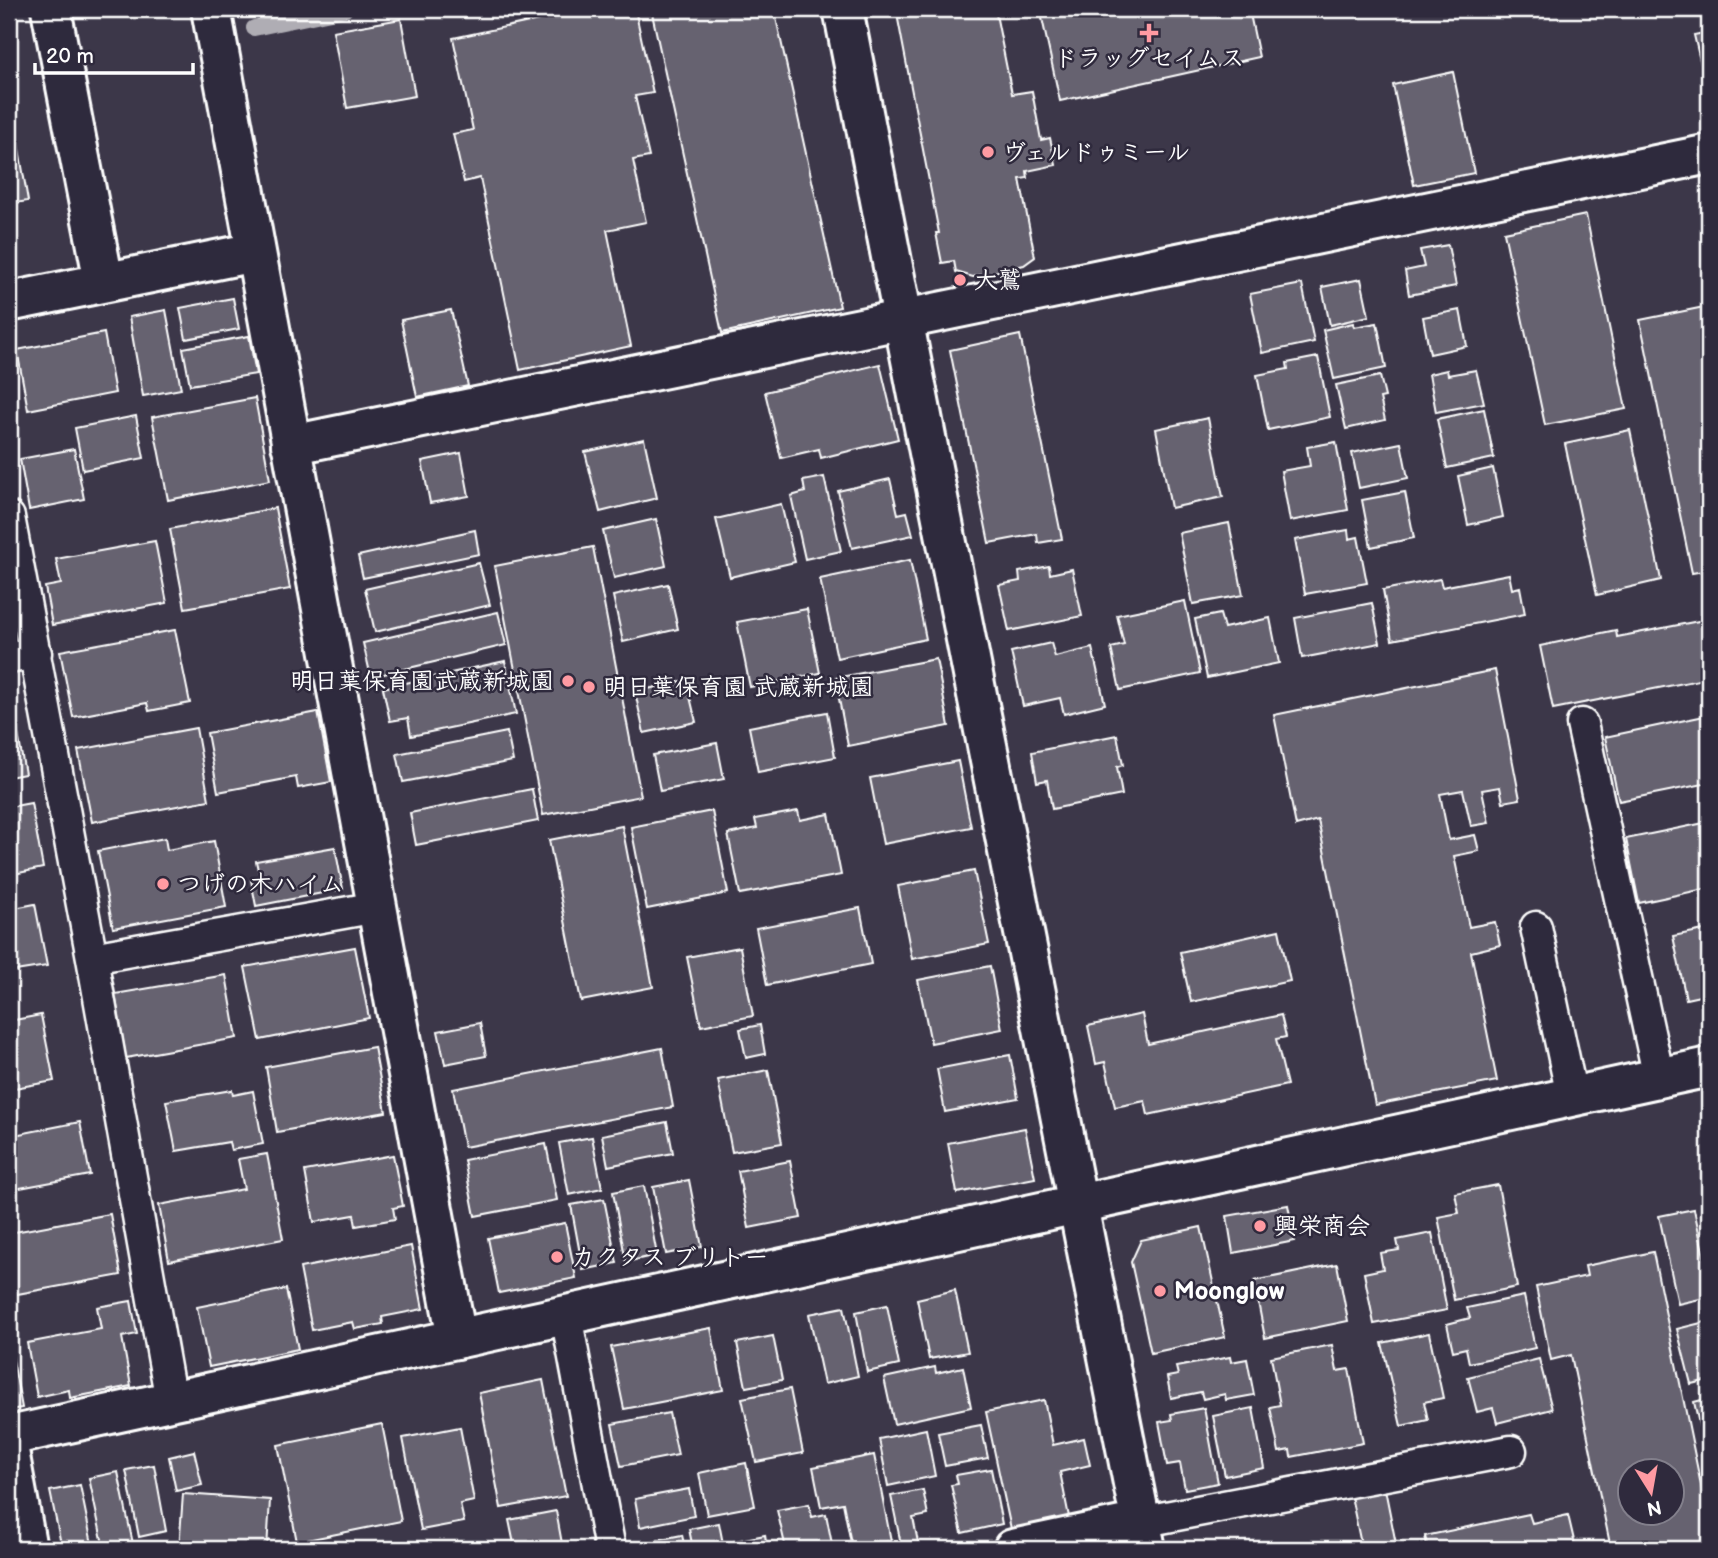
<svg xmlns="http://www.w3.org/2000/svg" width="1718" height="1558" font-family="'Balsamiq Sans','Klee One',sans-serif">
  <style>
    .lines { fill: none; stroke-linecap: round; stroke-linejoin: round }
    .stream { stroke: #afadb4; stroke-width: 16 }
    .building { fill: #666270; stroke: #fff; stroke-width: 2; fill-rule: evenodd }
    .lane-casing { stroke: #fff; stroke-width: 35 }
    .street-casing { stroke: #fff; stroke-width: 44 }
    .secondary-casing { stroke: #fff; stroke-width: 44 }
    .lane { stroke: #2f2a3d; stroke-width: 30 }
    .street { stroke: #2f2a3d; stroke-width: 38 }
    .secondary { stroke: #2f2a3d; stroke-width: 38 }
    .poi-dot { fill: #ff9aa2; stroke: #2f2a3d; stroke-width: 2.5 }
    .labels { text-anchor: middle; stroke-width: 5; stroke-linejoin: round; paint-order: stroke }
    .poi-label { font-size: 24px; font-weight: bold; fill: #fff; stroke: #2f2a3d; text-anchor: start }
  </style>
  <rect width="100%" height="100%" fill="#3c3749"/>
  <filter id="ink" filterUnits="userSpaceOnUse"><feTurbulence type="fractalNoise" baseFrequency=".0143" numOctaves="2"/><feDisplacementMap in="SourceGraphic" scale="14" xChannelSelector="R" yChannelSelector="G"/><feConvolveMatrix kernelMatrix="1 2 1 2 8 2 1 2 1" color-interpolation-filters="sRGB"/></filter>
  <g filter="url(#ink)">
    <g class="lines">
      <path class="stream" d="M 254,28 L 345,9"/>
    </g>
    <path class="building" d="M 591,9 L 635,9 L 653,93 L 635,96 L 649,157 L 633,160 L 646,222 L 607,230 L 631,346 L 520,370 L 480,178 L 464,182 L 453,134 L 473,130 L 453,38 Z
      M 651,9 L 774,9 L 840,307 L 722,333 Z
      M 896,9 L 995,9 L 1012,94 L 1032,91 L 1041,140 L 1050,138 L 1056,165 L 1027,171 L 1028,178 L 1020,179 L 1035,257 L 1024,265 L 973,277 L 956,272 L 954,261 L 942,263 L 936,233 L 939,233 Z
      M 1040,9 L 1249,9 L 1259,57 L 1060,101 Z
      M 401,19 L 415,96 L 347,108 L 333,31 Z
      M 1709,32 L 1709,99 L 1694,35 Z
      M 1453,72 L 1474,173 L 1414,185 L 1393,85 Z
      M 9,91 L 28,201 L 9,204 Z
      M 1586,215 L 1626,409 L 1545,425 L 1504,232 Z
      M 1448,245 L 1456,286 L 1409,295 L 1405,271 L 1424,267 L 1420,250 Z
      M 1361,279 L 1369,316 L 1330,325 L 1322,287 Z
      M 1302,284 L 1314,342 L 1262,353 L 1250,294 Z
      M 233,298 L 239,329 L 186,339 L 180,308 Z
      M 1709,306 L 1709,570 L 1692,573 L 1640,320 Z
      M 166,310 L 181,389 L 143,396 L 129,317 Z
      M 451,310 L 468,386 L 417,397 L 401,320 Z
      M 1460,310 L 1467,346 L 1430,354 L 1423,317 Z
      M 1353,323 L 1354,327 L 1377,323 L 1386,368 L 1334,379 L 1323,330 Z
      M 104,333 L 115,393 L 28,410 L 17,350 Z
      M 1020,335 L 1062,539 L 1038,543 L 1037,534 L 989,543 L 950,350 Z
      M 249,336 L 256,374 L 190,385 L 183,348 Z
      M 1318,357 L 1330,417 L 1268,430 L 1257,375 L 1288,369 L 1287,363 Z
      M 880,364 L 898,439 L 821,458 L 819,449 L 781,458 L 765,392 Z
      M 1447,370 L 1448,375 L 1476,370 L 1484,403 L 1436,412 L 1429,374 Z
      M 1380,376 L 1385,397 L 1380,398 L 1385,420 L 1346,429 L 1336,385 Z
      M 255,398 L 270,480 L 168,500 L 152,417 Z
      M 1484,409 L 1494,458 L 1447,468 L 1437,419 Z
      M 136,416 L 144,458 L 83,470 L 75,428 Z
      M 1208,418 L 1223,497 L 1171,508 L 1156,429 Z
      M 1630,430 L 1661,580 L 1597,595 L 1565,444 Z
      M 644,439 L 657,498 L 600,512 L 585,452 Z
      M 1336,442 L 1348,510 L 1290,521 L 1281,471 L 1310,466 L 1307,447 Z
      M 1401,443 L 1408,478 L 1359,488 L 1352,453 Z
      M 74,449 L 84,499 L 29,510 L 20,459 Z
      M 461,453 L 469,496 L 430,503 L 422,461 Z
      M 1493,468 L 1503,517 L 1468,525 L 1458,476 Z
      M 824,477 L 841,551 L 805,559 L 791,496 L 805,492 L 803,481 Z
      M 890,479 L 898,514 L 907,512 L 913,535 L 852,548 L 838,491 Z
      M 1405,492 L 1414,538 L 1371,547 L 1362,500 Z
      M 781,504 L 795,562 L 730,577 L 716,519 Z
      M 275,508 L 290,589 L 185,608 L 170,529 Z
      M 656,519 L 666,566 L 614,578 L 603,531 Z
      M 1229,523 L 1243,595 L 1193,604 L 1179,533 Z
      M 475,530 L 479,554 L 363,578 L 358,556 Z
      M 1348,530 L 1349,539 L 1358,537 L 1367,583 L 1305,594 L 1295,540 Z
      M 155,541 L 167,603 L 52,625 L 45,587 L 61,584 L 56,559 Z
      M 593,547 L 641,796 L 543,815 L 495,566 Z
      M 910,560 L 926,639 L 837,658 L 820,579 Z
      M 479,563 L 490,605 L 375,632 L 365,589 Z
      M 1049,566 L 1050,574 L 1072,569 L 1082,616 L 1009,631 L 999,585 L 1020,581 L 1019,572 Z
      M 1509,574 L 1512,589 L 1520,587 L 1525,614 L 1392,640 L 1383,590 L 1440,579 L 1442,587 Z
      M 668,584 L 678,629 L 623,642 L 613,596 Z
      M 1185,601 L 1200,673 L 1120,690 L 1111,648 L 1124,645 L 1117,615 Z
      M 1372,603 L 1380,643 L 1302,658 L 1295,618 Z
      M 807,609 L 820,673 L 750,687 L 737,622 Z
      M 498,612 L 506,645 L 371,677 L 363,643 Z
      M 1220,614 L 1224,628 L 1270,618 L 1279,663 L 1207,678 L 1195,619 Z
      M 1709,619 L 1709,678 L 1553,709 L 1540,646 L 1616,630 L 1617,637 Z
      M 175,630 L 190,703 L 149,711 L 147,703 L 73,717 L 60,651 Z
      M 1051,643 L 1055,657 L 1092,648 L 1105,704 L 1064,714 L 1060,698 L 1023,706 L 1011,652 Z
      M 936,659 L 949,726 L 848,746 L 835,678 Z
      M 505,661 L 516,714 L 411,736 L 408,718 L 390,721 L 383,688 Z
      M 1495,670 L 1520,799 L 1503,802 L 1500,787 L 1482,790 L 1489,823 L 1471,826 L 1463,790 L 1440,794 L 1449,840 L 1475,835 L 1479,851 L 1454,856 L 1469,927 L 1495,922 L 1500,945 L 1471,952 L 1497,1081 L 1375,1105 L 1318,820 L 1296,826 L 1274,715 Z
      M 686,680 L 696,722 L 644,733 L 635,692 Z
      M 318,712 L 331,782 L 298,788 L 296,777 L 218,792 L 207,733 Z
      M 827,712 L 835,757 L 758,772 L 749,727 Z
      M 1709,715 L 1709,783 L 1619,801 L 1605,737 Z
      M 17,728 L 25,774 L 9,777 L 9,730 Z
      M 196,728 L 209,800 L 92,822 L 78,750 Z
      M 507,732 L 513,761 L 403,782 L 397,754 Z
      M 1117,735 L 1123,765 L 1117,767 L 1122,795 L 1052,809 L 1047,780 L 1037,782 L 1032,752 Z
      M 717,743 L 724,779 L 660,791 L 653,755 Z
      M 958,761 L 971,827 L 883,844 L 870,778 Z
      M 532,789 L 538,821 L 416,845 L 410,813 Z
      M 31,803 L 43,868 L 9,875 L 9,807 Z
      M 712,811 L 728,893 L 647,909 L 631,827 Z
      M 798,811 L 800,820 L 829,814 L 841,875 L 740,894 L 728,834 L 757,828 L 755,819 Z
      M 1709,822 L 1709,888 L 1639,903 L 1626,839 Z
      M 622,826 L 653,987 L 581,1001 L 549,840 Z
      M 165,838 L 167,850 L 214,841 L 226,907 L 113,928 L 98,851 Z
      M 335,847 L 343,889 L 256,906 L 251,880 L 260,879 L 256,861 Z
      M 974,871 L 989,944 L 912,959 L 898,886 Z
      M 35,904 L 47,966 L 9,972 L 9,909 Z
      M 860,908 L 871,964 L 767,985 L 756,928 Z
      M 1709,929 L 1709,994 L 1686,999 L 1673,936 Z
      M 1279,930 L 1290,981 L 1191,1002 L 1180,952 Z
      M 355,947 L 369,1018 L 260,1040 L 245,967 Z
      M 740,947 L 753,1016 L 701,1026 L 687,957 Z
      M 990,966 L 1002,1029 L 931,1043 L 918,980 Z
      M 226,975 L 237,1038 L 126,1058 L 115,994 Z
      M 1142,1014 L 1148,1044 L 1281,1015 L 1286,1037 L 1276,1039 L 1287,1085 L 1148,1115 L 1145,1101 L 1115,1107 L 1105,1062 L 1096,1064 L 1088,1026 Z
      M 41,1015 L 54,1081 L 9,1089 L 9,1021 Z
      M 480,1023 L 486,1056 L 445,1064 L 438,1031 Z
      M 760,1025 L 765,1054 L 746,1058 L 740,1029 Z
      M 374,1047 L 386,1112 L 277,1132 L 266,1067 Z
      M 662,1048 L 673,1107 L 464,1147 L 453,1089 Z
      M 1010,1055 L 1018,1098 L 945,1112 L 937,1069 Z
      M 768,1070 L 782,1143 L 732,1152 L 718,1080 Z
      M 232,1090 L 233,1095 L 253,1091 L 263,1144 L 231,1150 L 229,1142 L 176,1151 L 166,1101 Z
      M 80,1122 L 90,1175 L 9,1190 L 9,1136 Z
      M 667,1122 L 673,1153 L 608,1166 L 602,1135 Z
      M 1025,1128 L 1035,1178 L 957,1193 L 948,1143 Z
      M 592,1137 L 602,1188 L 569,1195 L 559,1143 Z
      M 546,1144 L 557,1200 L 475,1216 L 464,1160 Z
      M 267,1154 L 283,1239 L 169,1261 L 159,1205 L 244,1189 L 238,1159 Z
      M 393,1155 L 403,1206 L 393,1208 L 395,1219 L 356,1226 L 354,1215 L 314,1222 L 305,1171 Z
      M 790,1161 L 801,1218 L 749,1228 L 738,1171 Z
      M 689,1180 L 702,1247 L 666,1254 L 653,1187 Z
      M 1498,1185 L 1517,1287 L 1454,1300 L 1438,1217 L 1459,1213 L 1455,1193 Z
      M 644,1186 L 657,1255 L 626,1262 L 613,1192 Z
      M 604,1199 L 617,1263 L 583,1270 L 571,1205 Z
      M 1288,1205 L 1295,1241 L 1233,1253 L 1227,1216 Z
      M 1694,1209 L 1709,1280 L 1709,1297 L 1678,1304 L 1659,1216 Z
      M 110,1214 L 121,1275 L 12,1295 L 9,1233 Z
      M 565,1223 L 576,1278 L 499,1293 L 488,1238 Z
      M 1201,1227 L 1225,1337 L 1151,1353 L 1131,1262 L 1141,1240 Z
      M 1432,1233 L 1447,1310 L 1374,1324 L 1364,1273 L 1383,1269 L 1380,1253 L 1399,1250 L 1397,1240 Z
      M 411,1246 L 423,1309 L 382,1317 L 383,1324 L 355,1329 L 353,1322 L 312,1330 L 300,1268 Z
      M 1653,1252 L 1709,1524 L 1709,1544 L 1685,1549 L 1611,1549 L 1571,1355 L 1551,1360 L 1536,1287 L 1587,1276 L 1585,1266 ZM 1630,1470 L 1672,1470 L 1672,1512 L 1630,1512 Z
      M 1337,1264 L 1348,1321 L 1265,1338 L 1254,1281 Z
      M 286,1289 L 298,1349 L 209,1367 L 197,1307 Z
      M 955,1290 L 968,1352 L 929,1359 L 917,1299 Z
      M 1524,1296 L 1535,1348 L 1469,1363 L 1466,1348 L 1453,1351 L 1447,1324 L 1470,1318 L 1467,1308 Z
      M 131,1301 L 137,1334 L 122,1337 L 131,1386 L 70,1398 L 69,1390 L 37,1397 L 27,1343 L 101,1329 L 97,1307 Z
      M 887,1305 L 899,1365 L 867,1372 L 856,1312 Z
      M 844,1307 L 858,1376 L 824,1384 L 809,1314 Z
      M 1709,1321 L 1709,1380 L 1691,1384 L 1677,1329 Z
      M 711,1328 L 723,1390 L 624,1409 L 611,1347 Z
      M 1429,1333 L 1443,1398 L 1424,1402 L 1428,1420 L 1401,1426 L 1382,1343 Z
      M 773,1336 L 782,1380 L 746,1387 L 737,1343 Z
      M 9,1339 L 22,1408 L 9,1410 Z
      M 1332,1345 L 1337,1371 L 1349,1369 L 1363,1443 L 1291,1457 L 1290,1450 L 1279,1452 L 1270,1407 L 1280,1405 L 1271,1357 Z
      M 1230,1357 L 1231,1362 L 1247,1359 L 1254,1395 L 1226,1400 L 1225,1394 L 1203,1399 L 1201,1392 L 1171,1398 L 1167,1377 L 1178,1375 L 1176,1367 Z
      M 1539,1359 L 1552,1409 L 1497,1423 L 1493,1408 L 1477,1412 L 1468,1377 Z
      M 935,1367 L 936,1373 L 963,1367 L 971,1407 L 894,1424 L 884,1378 Z
      M 543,1380 L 566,1496 L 501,1508 L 479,1393 Z
      M 790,1389 L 803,1453 L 756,1462 L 742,1398 Z
      M 1709,1398 L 1709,1454 L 1706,1455 L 1694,1402 Z
      M 1044,1400 L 1053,1445 L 1084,1438 L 1090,1465 L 1060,1472 L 1069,1517 L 1011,1529 L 986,1412 Z
      M 1204,1408 L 1218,1483 L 1185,1489 L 1180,1463 L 1167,1465 L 1159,1422 L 1172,1420 L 1171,1414 Z
      M 1253,1408 L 1264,1468 L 1225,1476 L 1213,1416 Z
      M 669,1413 L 678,1455 L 621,1466 L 612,1424 Z
      M 382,1424 L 401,1521 L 297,1542 L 278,1445 Z
      M 981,1425 L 988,1458 L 945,1466 L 938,1433 Z
      M 460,1427 L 474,1501 L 460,1504 L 464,1522 L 421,1530 L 403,1438 Z
      M 926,1429 L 935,1476 L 888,1486 L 879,1439 Z
      M 194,1451 L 202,1485 L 176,1491 L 169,1457 Z
      M 874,1455 L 891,1541 L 852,1548 L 843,1503 L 821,1507 L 813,1467 Z
      M 746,1463 L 755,1506 L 707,1515 L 699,1473 Z
      M 154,1465 L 166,1531 L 139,1537 L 126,1470 Z
      M 991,1469 L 1002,1524 L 962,1533 L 951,1485 L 958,1484 L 956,1475 Z
      M 118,1472 L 133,1544 L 104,1549 L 89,1478 Z
      M 80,1485 L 93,1549 L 62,1549 L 50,1491 Z
      M 689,1489 L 694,1516 L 640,1527 L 635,1499 Z
      M 1385,1489 L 1397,1549 L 1362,1549 L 1351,1496 Z
      M 923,1490 L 928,1515 L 913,1518 L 919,1547 L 902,1549 L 891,1496 Z
      M 183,1494 L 270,1500 L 267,1549 L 179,1549 Z
      M 809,1504 L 812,1517 L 826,1514 L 833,1549 L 786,1549 L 777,1510 Z
      M 556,1511 L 563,1549 L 515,1549 L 509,1520 Z
      M 1529,1514 L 1532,1523 L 1568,1515 L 1576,1549 L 1428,1549 L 1425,1536 Z
      M 719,1523 L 724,1549 L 693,1549 L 689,1529 Z
      M 682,1535 L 685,1549 L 637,1549 L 636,1544 Z
      M 765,1535 L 767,1549 L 735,1549 L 734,1541 Z"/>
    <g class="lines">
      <defs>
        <path id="lane" d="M 9,517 L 92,958 L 171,1401
          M 9,658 L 36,653
          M 1582,724 L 1659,1078
          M 1536,927 L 1572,1096
          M 92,958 L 377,907
          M 566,1315 L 610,1549
          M 1140,1522 L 1511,1451"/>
        <path id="street" d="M 51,9 L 104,282
          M 211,9 L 457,1339
          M 9,302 L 255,252
          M 291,445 L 1709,154
          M 9,1436 L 1709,1067
          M 9,1451 L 27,1549
          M 1013,1549 L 1140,1522"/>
        <path id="secondary" d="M 843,9 C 941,523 1046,1036 1146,1549"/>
      </defs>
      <use href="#lane" class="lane-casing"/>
      <use href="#street" class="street-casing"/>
      <use href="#secondary" class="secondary-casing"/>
      <use href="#lane" class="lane"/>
      <use href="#street" class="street"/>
      <use href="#secondary" class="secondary"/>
    </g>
  </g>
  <g class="poi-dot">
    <path d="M1145.5 22.5h7v7h7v7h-7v7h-7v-7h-7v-7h7z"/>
    <circle cx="988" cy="152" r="7"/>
    <circle cx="960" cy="280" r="7"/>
    <circle cx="568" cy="681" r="7"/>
    <circle cx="589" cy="687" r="7"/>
    <circle cx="163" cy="884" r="7"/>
    <circle cx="1260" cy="1226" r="7"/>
    <circle cx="557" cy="1257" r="7"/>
    <circle cx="1160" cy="1291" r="7"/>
  </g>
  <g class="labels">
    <g class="poi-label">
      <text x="1149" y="66" text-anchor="middle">ドラッグセイムス</text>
      <text x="1002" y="160">ヴェルドゥミール</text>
      <text x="974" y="288">大鷲</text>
      <text x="554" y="689" text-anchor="end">明日葉保育園武蔵新城園</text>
      <text x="603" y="695">明日葉保育園 武蔵新城園</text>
      <text x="177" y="892">つげの木ハイム</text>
      <text x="1274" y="1234">興栄商会</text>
      <text x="571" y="1265">カクタス ブリトー</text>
      <text x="1174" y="1299">Moonglow</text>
    </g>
  </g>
  <rect width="1718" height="1558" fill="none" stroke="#2f2a3d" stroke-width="35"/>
  <rect x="18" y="18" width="1683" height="1523" fill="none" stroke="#fff" stroke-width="2.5" filter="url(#ink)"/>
  <g transform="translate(1651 1492) rotate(169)"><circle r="33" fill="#2f2a3d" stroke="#827f8b" stroke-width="2"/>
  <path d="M0-5L12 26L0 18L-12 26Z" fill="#ff9aa2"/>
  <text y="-10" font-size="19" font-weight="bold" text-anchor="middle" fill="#ffffff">N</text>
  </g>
  <path d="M35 63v10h158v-10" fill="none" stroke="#ffffff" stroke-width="3.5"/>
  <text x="46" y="63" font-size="21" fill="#ffffff" stroke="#2f2a3d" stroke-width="5" paint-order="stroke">20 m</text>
</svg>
